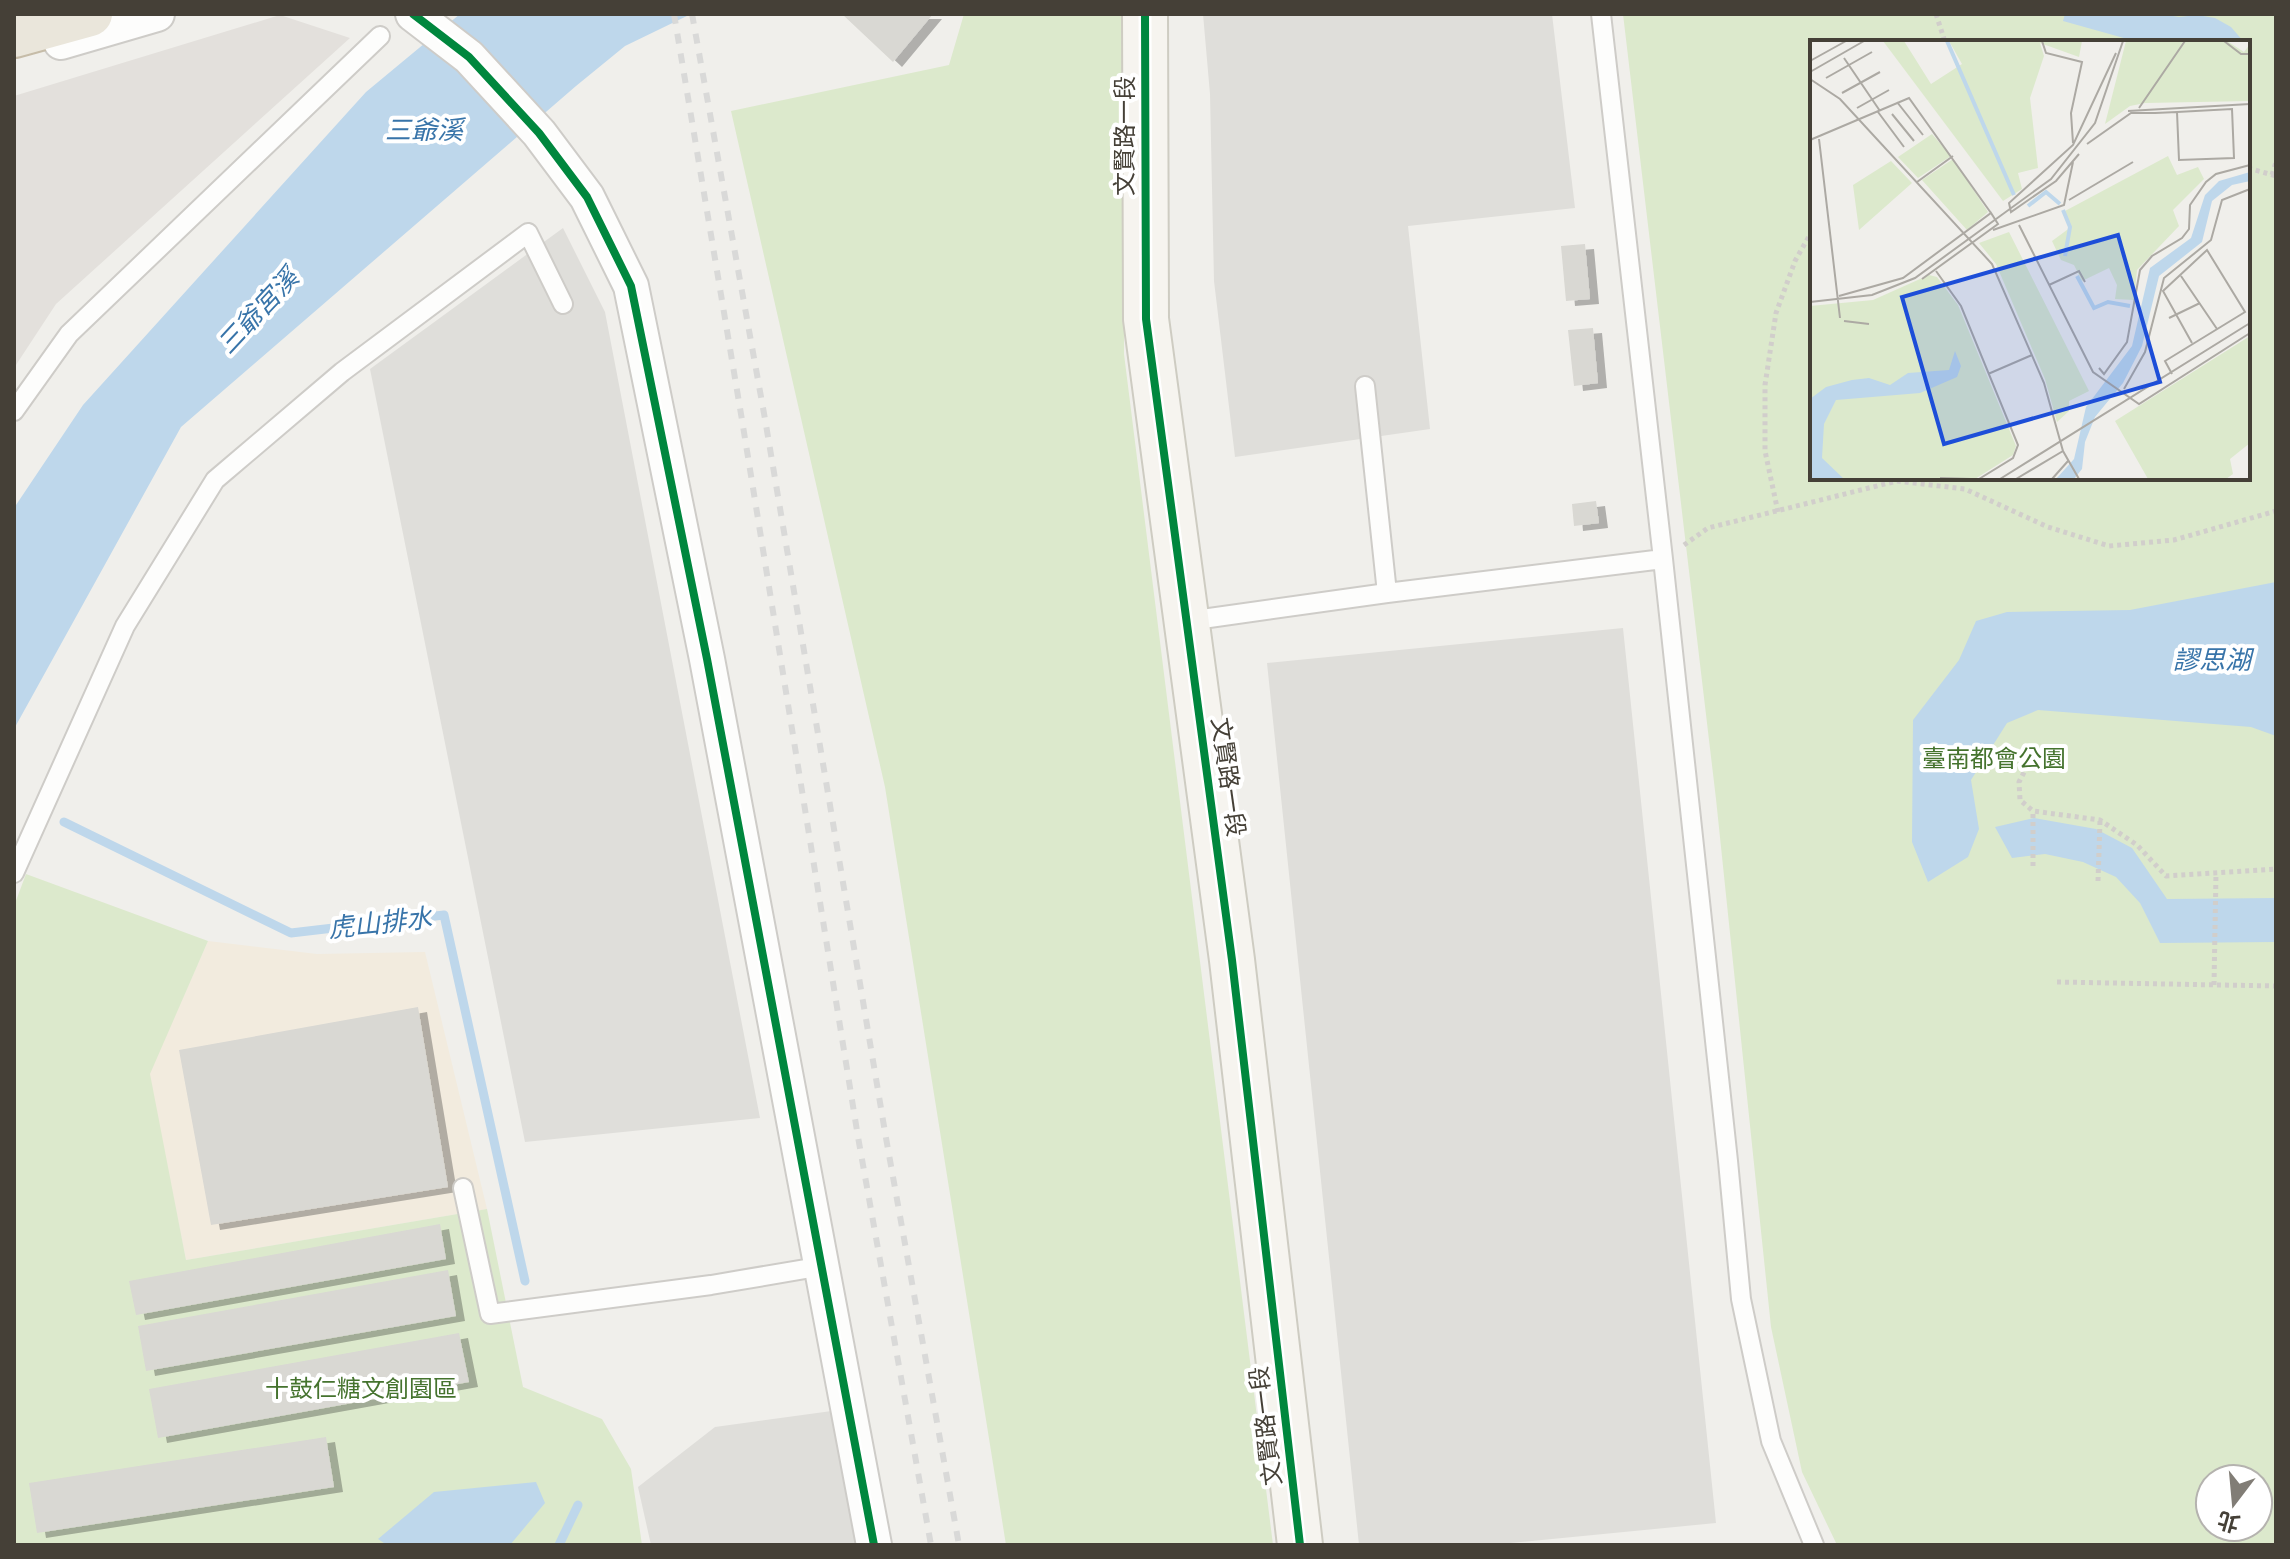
<svg xmlns="http://www.w3.org/2000/svg" width="2290" height="1559" font-family="Signika,'Noto Sans TC',sans-serif">
  <style>
    .commercial { fill: #f2ebde }
    .industrial { fill: #e3e0dc }
    .green { fill: #dce9cc; fill-rule: evenodd }
    .parking { fill: #dfdeda }
    .water { fill: #bed7eb }
    .lines { fill: none; stroke-linecap: round; stroke-linejoin: round }
    .stream { stroke: #bed7eb; stroke-width: 9 }
    .building { fill: #d9d8d3; filter: url(#shadow) }
    .lane-casing { stroke: #ceccc8; stroke-width: 22 }
    .street-casing { stroke: #ceccc8; stroke-width: 38 }
    .secondary-casing { stroke: #ceccc2; stroke-width: 48 }
    .highway-casing { stroke: #c6bca8; stroke-width: 48 }
    .path { stroke: #d1cecb; stroke-width: 5; stroke-dasharray: 4 4; stroke-linecap: butt }
    .lane { stroke: #fdfdfc; stroke-width: 18 }
    .street { stroke: #fdfdfc; stroke-width: 34 }
    .secondary { stroke: #f6f4ef; stroke-width: 44 }
    .highway { stroke: #eae6db; stroke-width: 44 }
    .rail { stroke: #d9d9d8; stroke-width: 6; stroke-dasharray: 10 10; stroke-linecap: butt }
    .cycleway-casing { stroke: #fff; stroke-width: 13 }
    .cycleway { stroke: #00873e; stroke-width: 8 }
    .labels { text-anchor: middle; stroke-width: 8; stroke-linejoin: round; paint-order: stroke }
    .street-label { font-size: 24px; fill: #454037; stroke: #fff }
    .park-label { font-size: 24px; fill: #45732e; stroke: #fff }
    .water-label { font-size: 26px; font-style: italic; fill: #3874a9; stroke: #fff }
    .inset-river { fill: none; stroke: #bed7eb; stroke-width: 4 }
    .inset-road { fill: none; stroke: #aca9a3; stroke-width: 2 }
    .view { fill: #1d4ed8; fill-opacity: 0.15; stroke: #1d4ed8; stroke-width: 4 }
    .inset-edge { fill: none; stroke: #454037; stroke-width: 4 }
  </style>
  <defs>
    <filter id="shadow"><feDropShadow dx="9" dy="5" stdDeviation="0" flood-color="#0004"/></filter>
  </defs>
  <rect width="100%" height="100%" fill="#f0efeb"/>
  <path class="commercial" d="M 208,941 L 317,954 L 425,952 L 487,1209 L 186,1260 L 149,1074 Z"/>
  <path class="industrial" d="M 280,15 L 350,38 L 56,304 L 14,368 L 14,96 Z"/>
  <path class="green" d="M 964,14 L 1125,14 L 1124,354 L 1273,1545 L 1006,1545 L 885,787 L 731,111 L 949,65 Z
    M 1623,14 L 2276,14 L 2276,1545 L 1837,1545 L 1802,1472 L 1771,1327 L 1716,799 ZM 1812,42 L 2248,42 L 2248,478 L 1812,478 ZM 2210,1479 L 2258,1479 L 2258,1527 L 2210,1527 Z
    M 26,874 L 208,941 L 150,1074 L 186,1260 L 487,1209 L 523,1387 L 602,1419 L 631,1469 L 642,1545 L 14,1545 L 14,906 Z"/>
  <path class="parking" d="M 1203,14 L 1552,14 L 1575,208 L 1408,226 L 1430,429 L 1235,457 L 1214,281 L 1210,94 Z
    M 563,228 L 605,312 L 760,1118 L 525,1142 L 370,369 Z
    M 1623,628 L 1716,1523 L 1490,1545 L 1359,1545 L 1267,663 Z
    M 839,1410 L 862,1545 L 651,1545 L 638,1487 L 715,1427 Z"/>
  <path class="water" d="M 460,14 L 691,14 L 625,46 L 576,86 L 181,427 L 14,729 L 14,508 L 83,405 L 366,92 Z
    M 2065,14 L 2161,14 L 2179,17 L 2197,15 L 2215,18 L 2231,27 L 2244,42 L 2138,42 L 2063,21 Z
    M 2276,582 L 2276,736 L 2251,727 L 2038,710 L 2007,723 L 1971,780 L 1979,829 L 1968,857 L 1928,882 L 1912,842 L 1913,720 L 1959,660 L 1976,621 L 2007,612 L 2130,610 Z
    M 2034,818 L 2096,829 L 2132,848 L 2167,899 L 2276,898 L 2276,942 L 2160,943 L 2140,903 L 2116,877 L 2083,862 L 2045,854 L 2012,858 L 1995,827 Z
    M 536,1482 L 545,1503 L 510,1545 L 387,1545 L 378,1539 L 434,1492 Z"/>
  <g class="lines">
    <path class="stream" d="M 64,822 L 291,933 L 444,915 L 525,1281
      M 559,1545 L 578,1505"/>
  </g>
  <path class="building" d="M 842,14 L 933,14 L 893,62 Z
    M 1585,244 L 1590,299 L 1566,301 L 1561,246 Z
    M 1593,328 L 1598,383 L 1574,386 L 1568,330 Z
    M 1596,501 L 1599,523 L 1574,526 L 1572,504 Z
    M 418,1007 L 448,1187 L 211,1225 L 179,1050 Z
    M 440,1224 L 446,1259 L 136,1315 L 129,1281 Z
    M 448,1270 L 456,1316 L 146,1371 L 138,1326 Z
    M 459,1333 L 469,1382 L 158,1438 L 149,1389 Z
    M 326,1437 L 334,1487 L 37,1533 L 29,1483 Z"/>
  <g class="lines">
    <defs>
      <path id="lane" d="M 1601,14 L 1663,559 L 1728,1161 L 1741,1299 L 1771,1441 L 1814,1545
        M 1365,386 L 1387,593
        M 14,411 L 69,334 L 380,36
        M 1188,621 L 1387,593 L 1663,559
        M 14,873 L 125,626 L 215,480 L 342,372 L 528,233 L 563,304
        M 463,1188 L 490,1314 L 711,1285 L 823,1266"/>
      <path id="street" d="M 413,14 L 469,57 L 539,133 L 587,197 L 631,286 L 707,659 L 874,1545
        M 61,42 L 157,14"/>
      <path id="secondary" d="M 1145,14 L 1146,319 L 1232,960 L 1300,1545"/>
      <path id="highway" d="M 14,35 L 90,14"/>
    </defs>
    <use href="#lane" class="lane-casing"/>
    <use href="#street" class="street-casing"/>
    <use href="#secondary" class="secondary-casing"/>
    <use href="#highway" class="highway-casing"/>
    <path class="path" d="M 1936,14 L 1945,42
      M 2248,168 L 2276,176
      M 2272,175 L 2276,162
      M 1778,512 L 1765,451 L 1765,385 L 1776,313 L 1795,261 L 1812,231
      M 1684,545 L 1708,528 L 1897,481 L 1965,489 L 2048,527 L 2109,546 L 2174,540 L 2276,511
      M 2035,751 L 2019,782 L 2020,800 L 2033,811 L 2100,820 L 2137,845 L 2166,876 L 2276,869
      M 2033,866 L 2033,811
      M 2098,881 L 2100,821
      M 2057,982 L 2276,986
      M 2214,985 L 2216,873"/>
    <use href="#lane" class="lane"/>
    <use href="#street" class="street"/>
    <use href="#secondary" class="secondary"/>
    <use href="#highway" class="highway"/>
    <path class="rail" d="M 674,14 L 742,420 L 858,1137 L 931,1545
      M 692,14 L 765,419 L 886,1138 L 959,1545"/>
    <defs>
      <path id="cycleway" d="M 413,14 L 469,57 L 539,133 L 587,197 L 631,286 L 707,659 L 874,1545
        M 1145,14 L 1146,319 L 1232,960 L 1300,1545"/>
    </defs>
    <use href="#cycleway" class="cycleway-casing"/>
    <use href="#cycleway" class="cycleway"/>
  </g>
  <g class="labels">
    <g class="street-label">
      <text transform="translate(1125 136) rotate(-90)" y="8">文賢路一段</text>
      <text transform="translate(1228 777) rotate(82)" y="8">文賢路一段</text>
      <text transform="translate(1266 1426) rotate(-97)" y="8">文賢路一段</text>
    </g>
    <g class="park-label">
      <text x="1994" y="767">臺南都會公園</text>
      <text x="361" y="1397">十鼓仁糖文創園區</text>
    </g>
    <g class="water-label">
      <text x="424" y="139">三爺溪</text>
      <text transform="translate(258 311) rotate(-47)" y="9">三爺宮溪</text>
      <text x="2212" y="669">謬思湖</text>
      <text transform="translate(380 923) rotate(-6)" y="9">虎山排水</text>
    </g>
  </g>
  <g transform="translate(1810 40)">
    <rect width="440" height="440" fill="#f0efeb"/>
    <path d="M 73,1 L 94,1 L 121,44 L 152,24 L 139,1 L 272,1 L 269,17 L 230,3 L 234,16 L 220,58 L 228,128 L 208,133 L 212,149 L 193,161 ZM 316,1 L 417,1 L 434,12 L 440,4 L 440,61 L 335,63 L 320,66 L 295,84 ZM 122,94 L 141,116 L 108,138 L 88,117 ZM 358,116 L 367,135 L 388,127 L 394,139 L 363,170 L 369,186 L 327,230 L 324,260 L 305,259 L 307,245 L 299,228 L 272,241 L 264,225 L 251,220 L 242,201 L 261,187 L 255,171 ZM 143,119 L 178,172 L 157,190 L 112,140 ZM 81,121 L 102,143 L 49,190 L 43,145 ZM 199,192 L 279,351 L 259,361 L 259,371 L 247,382 L 235,339 L 186,224 L 169,203 ZM 119,235 L 127,237 L 148,265 L 206,406 L 203,415 L 165,439 L 0,439 L 0,266 L 63,260 ZM 440,296 L 440,403 L 420,419 L 423,434 L 416,439 L 338,439 L 305,381 Z" fill="#dce9cc"/>
    <path d="M 440,132 L 440,141 L 422,145 L 402,161 L 392,202 L 349,236 L 332,306 L 313,343 L 285,377 L 275,402 L 272,429 L 264,439 L 246,439 L 264,419 L 276,367 L 322,306 L 340,228 L 381,198 L 395,155 L 409,141 ZM 145,311 L 151,326 L 147,337 L 110,353 L 26,360 L 14,384 L 12,418 L 34,439 L 0,439 L 0,359 L 16,347 L 42,340 L 59,338 L 80,345 L 98,333 L 139,330 Z" fill="#bed7eb"/>
    <path class="inset-river" d="M 137,1 L 204,155M 218,166 L 236,152 L 250,164M 253,170 L 260,187 L 255,216M 267,236 L 284,268 L 298,262 L 320,266"/>
    <path class="inset-road" d="M 232,1 L 236,13 L 272,22 L 261,73 L 263,103M 414,1 L 431,14 L 440,14M 34,18 L 70,71M 0,21 L 36,1M 0,32 L 54,1M 16,38 L 62,12M 0,39 L 30,59 L 182,224 L 234,343 L 253,411 L 269,439M 32,53 L 70,32M 87,62 L 113,95M 47,68 L 79,50M 329,68 L 375,1M 318,71 L 440,64M 68,72 L 94,107M 82,74 L 104,101M 9,99 L 30,278M 0,100 L 99,58 L 181,173M 277,104 L 321,73 L 345,73 L 367,72 L 422,69 L 424,118 L 369,120 L 367,72M 269,114 L 246,141 L 201,172 L 199,163 L 263,105 L 306,13M 107,142 L 143,116M 259,160 L 323,122M 209,185 L 283,332 L 329,364 L 440,293M 183,190 L 254,165 L 263,122M 126,231 L 151,266 L 208,405 L 203,418 L 169,439M 371,236 L 407,289M 239,245 L 269,231 L 275,242M 29,256 L 93,238 L 181,173 L 188,184 L 112,239M 0,262 L 62,255 L 105,238 L 241,139 L 285,83 L 313,1M 359,278 L 390,263M 34,281 L 59,284M 289,328 L 294,334 L 317,302 L 330,230 L 342,216 L 372,198 L 379,189 L 380,165 L 396,142 L 406,134 L 440,125M 178,334 L 222,315M 362,334 L 355,321 L 435,272 L 397,210 L 353,251 L 382,303M 314,349 L 335,312 L 354,238 L 401,200 L 412,160 L 440,149M 130,438 L 161,439M 190,439 L 440,283M 206,439 L 253,411M 242,439 L 258,421"/>
    <path class="view" d="M 308,195 L 350,342 L 134,404 L 92,257 Z"/>
    <rect width="440" height="440" class="inset-edge"/>
  </g>
  <rect width="2290" height="1559" fill="none" stroke="#454037" stroke-width="32"/>
  <g transform="translate(2234 1503) rotate(196)"><circle r="38" fill="#ffffff" stroke="#b5b3af" stroke-width="2"/>
  <path d="M0-6L14 30L0 20L-14 30Z" fill="#817d76"/>
  <text y="-12" font-size="22" font-weight="bold" text-anchor="middle" fill="#454037">北</text>
  </g>
</svg>
